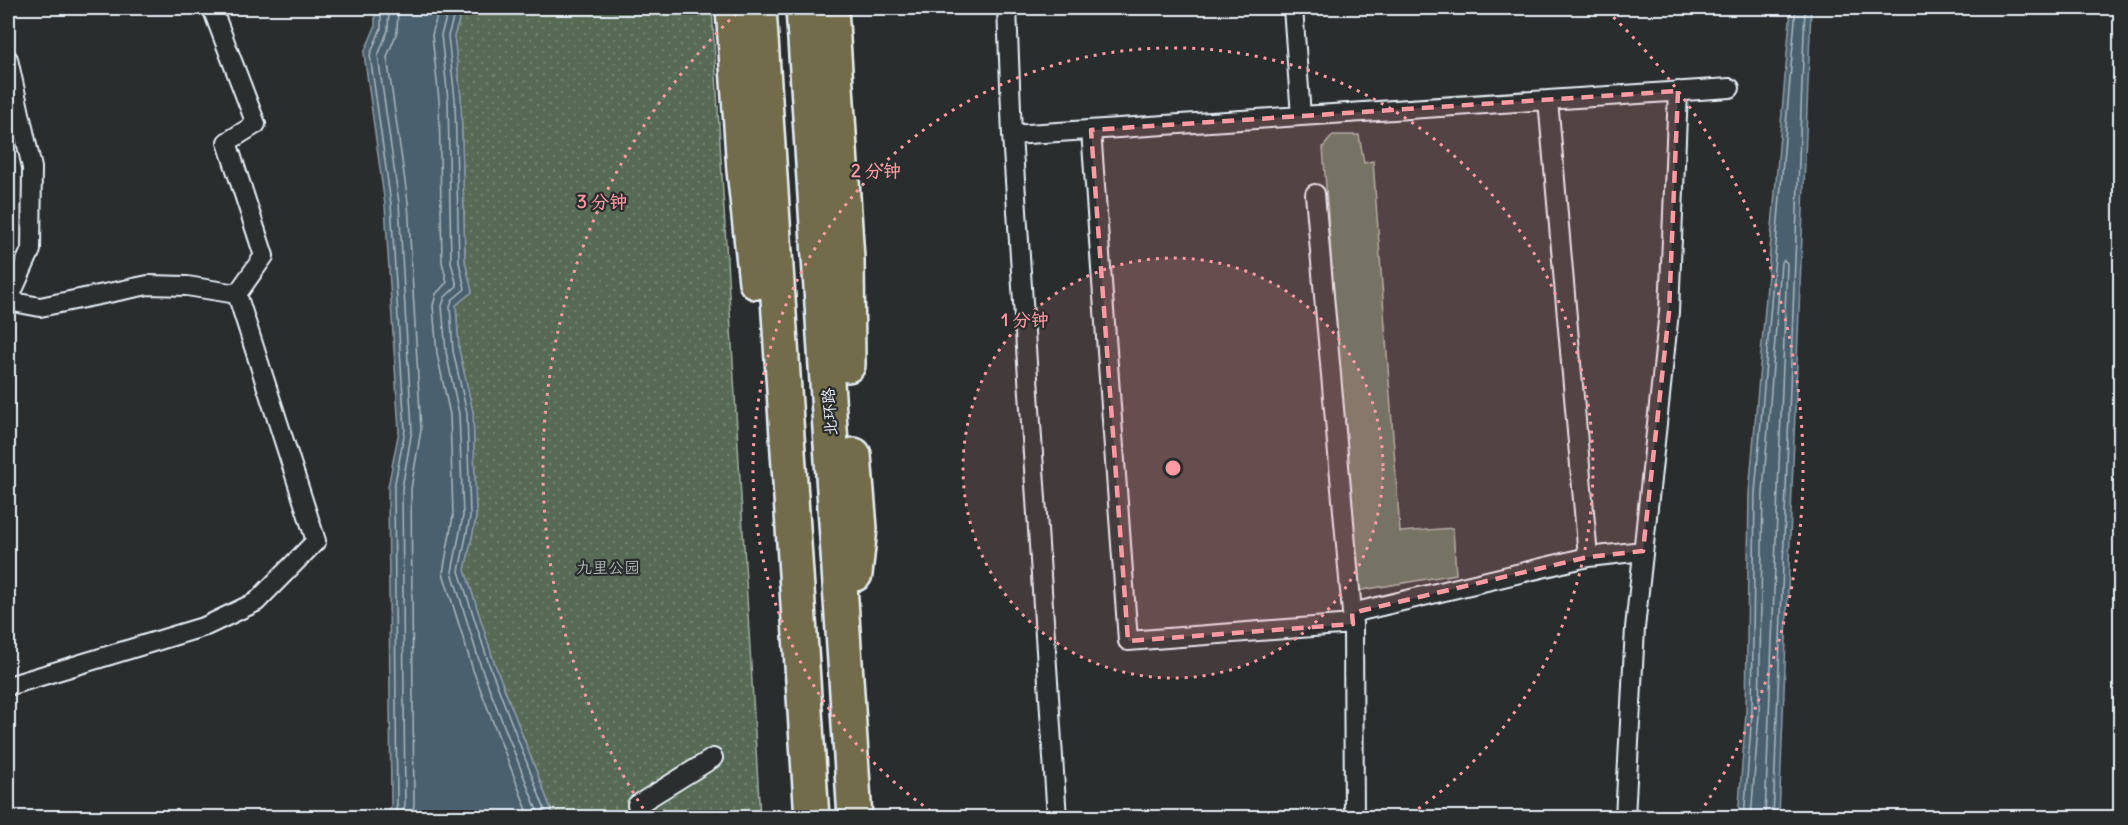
<svg xmlns="http://www.w3.org/2000/svg" width="2128" height="825" font-family="Delius,'LXGW WenKai TC',sans-serif">
  <style>
    .grass { fill: #576a55; stroke: #a0aea6; stroke-width: 1.5 }
    .park { fill: url(#park-dots); stroke: #a0aea6; stroke-width: 1.5 }
    .water { fill: #4b616e; stroke: #8a9ba5; stroke-width: 1.5 }
    .lines { fill: none; stroke-linecap: round; stroke-linejoin: round }
    .shore { stroke: #a9b7c1; stroke-width: 1.5 }
    .street-casing { stroke: #e8f1f8; stroke-width: 22 }
    .highway-casing { stroke: #e8f1f8; stroke-width: 38 }
    .street { stroke: #2a2d2e; stroke-width: 18 }
    .highway { stroke: #726c4b; stroke-width: 33 }
    .marked { fill: #ff9aa2; fill-opacity: 0.2; stroke: #ff9aa2; stroke-width: 4.5; stroke-dasharray: 12 8; stroke-linejoin: round }
    .ring { fill: none; stroke: #ff9aa2; stroke-width: 3; stroke-dasharray: 3 6 }
    .labels { text-anchor: middle; stroke-width: 4.5; stroke-linejoin: round; paint-order: stroke }
    .street-label { font-size: 16px; fill: #e8f1f8; stroke: #2a2d2e }
    .park-label { font-size: 16px; fill: #aebbb7; stroke: #2a2d2e }
    .centre { fill: #ff9aa2; stroke: #2a2d2e; stroke-width: 3 }
    .ring-label { font-size: 18px; text-anchor: middle; font-weight: bold; fill: #ff9aa2; stroke: #2a2d2e; stroke-width: 4.5; stroke-linejoin: round; paint-order: stroke }
  </style>
  <defs>
    <pattern id="park-dots" width="8" height="8" patternUnits="userSpaceOnUse" patternTransform="scale(1.5)"><rect width="8" height="8" fill="#576a55"/><path d="M2 2h.1M6 6h.1" fill="none" stroke="#6f806e" stroke-width="1.8" stroke-linecap="round"/></pattern>
  </defs>
  <rect width="100%" height="100%" fill="#2a2d2e"/>
  <filter id="ink" filterUnits="userSpaceOnUse"><feTurbulence type="fractalNoise" baseFrequency=".0167" numOctaves="2"/><feDisplacementMap in="SourceGraphic" scale="12" xChannelSelector="R" yChannelSelector="G"/><feConvolveMatrix kernelMatrix="1 2 1 2 8 2 1 2 1" color-interpolation-filters="sRGB"/></filter>
  <g filter="url(#ink)">
    <path class="grass" d="M 1333,135 L 1359,135 L 1364,163 L 1373,161 L 1400,532 L 1453,528 L 1456,574 L 1356,591 L 1323,147 Z"/>
    <path class="park" d="M 463,8 L 712,8 L 760,817 L 554,817 L 494,662 L 465,570 L 476,518 L 473,412 L 459,350 L 456,305 L 472,292 L 465,261 L 461,98 L 454,36 Z"/>
    <path class="water" d="M 375,8 L 463,8 L 454,36 L 461,98 L 465,261 L 472,292 L 456,305 L 459,350 L 473,412 L 476,518 L 465,570 L 494,662 L 554,817 L 387,817 L 391,805 L 388,487 L 399,431 L 385,205 L 364,53 L 375,27 Z
      M 1791,8 L 1811,8 L 1779,817 L 1738,817 L 1746,713 L 1749,493 Z"/>
    <g class="lines">
      <path class="shore" d="M 381,8 L 381,28 L 370,55 L 391,204 L 405,430 L 394,488 L 397,805 L 394,818
        M 389,8 L 388,30 L 378,56 L 399,203 L 412,430 L 402,488 L 405,805 L 401,818
        M 398,8 L 397,32 L 387,57 L 408,202 L 421,430 L 411,489 L 414,805 L 411,818
        M 439,8 L 432,35 L 439,100 L 442,262 L 447,282 L 436,294 L 433,306 L 437,354 L 450,415 L 453,516 L 443,573 L 473,670 L 530,818
        M 449,8 L 441,35 L 448,99 L 451,262 L 457,286 L 445,297 L 442,306 L 446,352 L 459,414 L 463,516 L 452,572 L 481,667 L 540,818
        M 456,8 L 448,36 L 455,99 L 459,262 L 465,289 L 452,300 L 450,306 L 453,351 L 467,413 L 470,517 L 459,571 L 489,664 L 548,818
        M 1744,818 L 1752,713 L 1755,493 L 1796,8
        M 1751,818 L 1759,714 L 1763,493 L 1781,263 L 1784,260 L 1787,263 L 1765,818
        M 1773,818 L 1805,8"/>
      <defs>
        <path id="street" d="M 212,8 L 256,124 L 227,142 L 264,256 L 237,294
          M 1007,8 L 1012,135 L 1057,818
          M 1293,8 L 1301,116
          M 8,59 L 32,168 L 31,250 L 8,301 L 40,307 L 148,285 L 187,286 L 237,294 L 316,541 L 256,602 L 206,626 L 8,686
          M 1548,100 L 1588,557
          M 1091,130 L 1128,641 L 1353,624
          M 1012,135 L 1730,88
          M 1315,194 L 1353,624 L 1354,818
          M 1352,613 L 1588,557 L 1643,551
          M 637,805 L 713,758
          M 1625,818 L 1635,628 L 1669,312 L 1678,91"/>
        <path id="highway" d="M 733,8 L 744,170 L 756,282
          M 759,8 L 812,818
          M 803,8 L 855,818
          M 831,8 L 847,259 L 848,365
          M 854,455 L 860,528 L 855,574"/>
      </defs>
      <use href="#street" class="street-casing"/>
      <use href="#highway" class="highway-casing"/>
      <use href="#street" class="street"/>
      <use href="#highway" class="highway"/>
    </g>
  </g>
  <path class="marked" d="M 1678,91 L 1669,312 L 1643,551 L 1588,557 L 1352,613 L 1353,624 L 1128,641 L 1091,130 Z"/>
  <circle cx="1173" cy="468" r="210" fill="#ff9aa2" fill-opacity=".12"/>
  <g class="ring">
    <circle cx="1173" cy="468" r="210"/>
    <path d="M938 816A420 420 0 1 1 1408 816"/>
    <path d="M648 816A630 630 0 0 1 739 11M1607 11A630 630 0 0 1 1698 816"/>
  </g>
  <g class="labels">
    <g class="street-label">
      <text transform="translate(829 412) rotate(-94)" y="6">北环路</text>
    </g>
    <g class="park-label">
      <text x="608" y="573">九里公园</text>
    </g>
  </g>
  <circle cx="1173" cy="468" r="9" class="centre"/>
  <g class="ring-label">
    <text x="876" y="177">2 分钟</text>
    <text x="602" y="208">3 分钟</text>
    <text x="1025" y="326">1 分钟</text>
  </g>
  <rect width="2128" height="825" fill="none" stroke="#2a2d2e" stroke-width="30"/>
  <rect x="15" y="15" width="2098" height="795" fill="none" stroke="#e8f1f8" stroke-width="2" filter="url(#ink)"/>
</svg>
